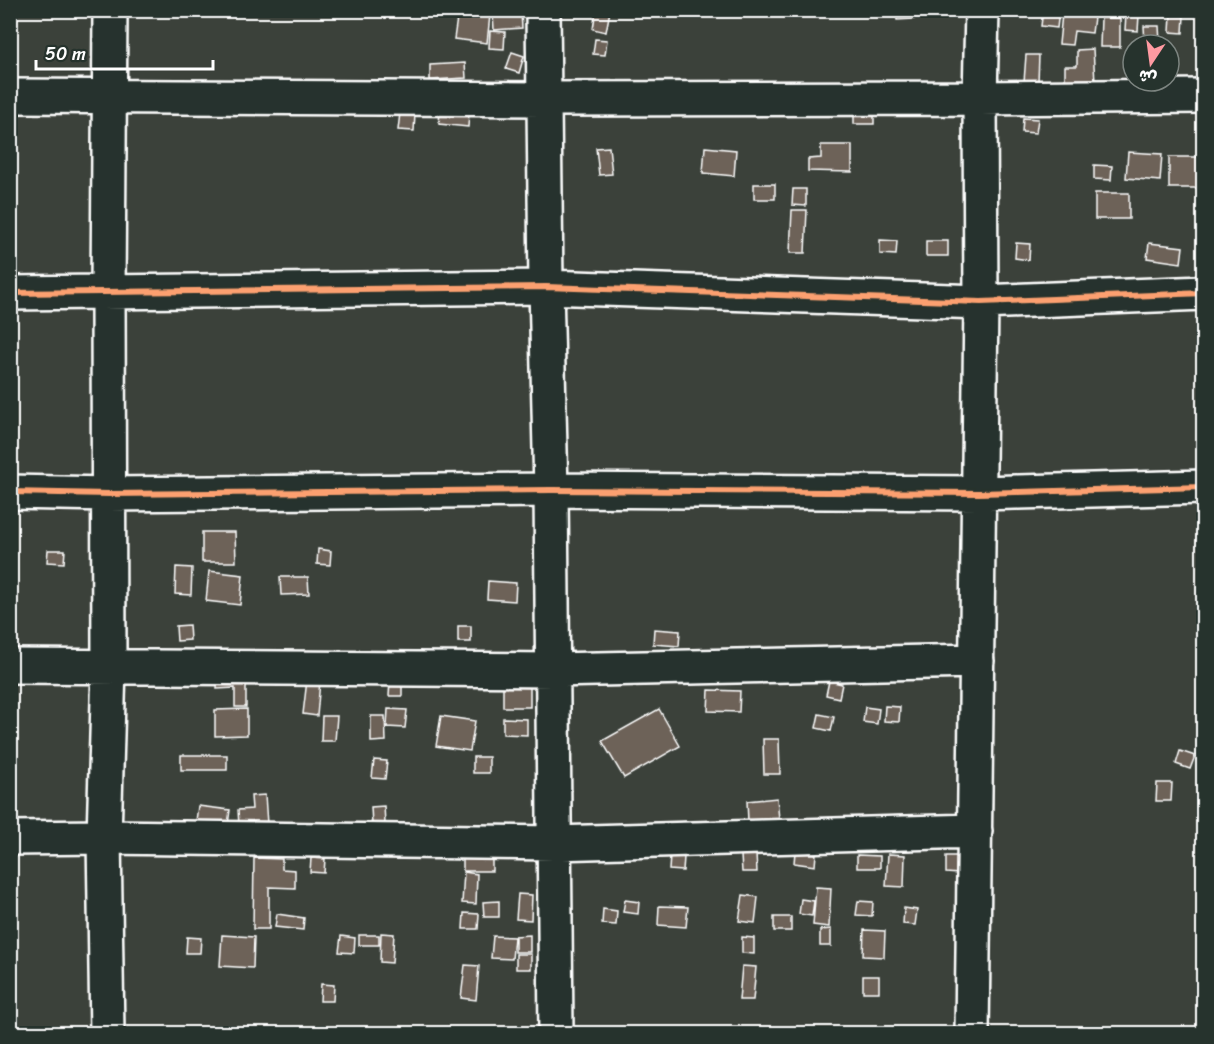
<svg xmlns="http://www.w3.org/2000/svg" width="1214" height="1044" font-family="Sriracha,'Playpen Sans Arabic',sans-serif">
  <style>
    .building { fill: #6d6259; stroke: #fff; stroke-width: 1.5 }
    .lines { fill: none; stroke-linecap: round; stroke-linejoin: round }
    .minor-casing { stroke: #fff; stroke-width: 38 }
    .minor { stroke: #26332d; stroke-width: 33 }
    .cycleway-casing { stroke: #26332d; stroke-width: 10 }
    .cycleway { stroke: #fca06f; stroke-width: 6 }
  </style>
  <rect width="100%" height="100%" fill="#3b413a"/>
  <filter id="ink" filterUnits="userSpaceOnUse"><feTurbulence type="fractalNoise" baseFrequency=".0167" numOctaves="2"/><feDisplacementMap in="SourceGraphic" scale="12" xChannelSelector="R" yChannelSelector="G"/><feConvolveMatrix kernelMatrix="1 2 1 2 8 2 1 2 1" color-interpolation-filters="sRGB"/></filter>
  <g filter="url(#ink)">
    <path class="building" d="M 596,10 L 610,11 L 606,32 L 593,29 Z
      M 896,10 L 913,10 L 914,19 L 897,20 Z
      M 1043,10 L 1059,11 L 1057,28 L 1041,26 Z
      M 458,11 L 490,15 L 487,43 L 454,39 Z
      M 521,12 L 522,28 L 494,30 L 493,14 Z
      M 1062,14 L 1094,17 L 1092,33 L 1074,31 L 1072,45 L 1059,44 Z
      M 1126,14 L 1139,15 L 1138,31 L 1125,30 Z
      M 1171,15 L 1184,16 L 1183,33 L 1170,32 Z
      M 1101,18 L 1120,18 L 1120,47 L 1100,47 Z
      M 1144,26 L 1159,26 L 1160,42 L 1145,43 Z
      M 490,31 L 505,32 L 504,49 L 489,48 Z
      M 595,39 L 607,40 L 605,55 L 593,54 Z
      M 1093,49 L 1095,82 L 1065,83 L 1065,66 L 1077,66 L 1077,50 Z
      M 512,52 L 524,56 L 519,73 L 506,69 Z
      M 1026,55 L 1039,55 L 1038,82 L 1024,82 Z
      M 465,63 L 466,78 L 430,80 L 430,65 Z
      M 874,109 L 874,124 L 854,124 L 854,110 Z
      M 440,110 L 469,113 L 468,127 L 439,124 Z
      M 400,113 L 415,114 L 414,131 L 398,130 Z
      M 1023,118 L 1038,119 L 1036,133 L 1022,132 Z
      M 821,145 L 852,145 L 852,172 L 808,171 L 808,159 L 821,158 Z
      M 609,147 L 612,174 L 599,175 L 596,148 Z
      M 705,147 L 736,150 L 734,176 L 703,173 Z
      M 1128,152 L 1162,154 L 1160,181 L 1126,178 Z
      M 1169,157 L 1199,157 L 1199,188 L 1169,188 Z
      M 1094,165 L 1112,166 L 1111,180 L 1094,179 Z
      M 754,184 L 775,184 L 775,199 L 754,199 Z
      M 793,189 L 806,189 L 806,206 L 792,205 Z
      M 1095,193 L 1129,193 L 1129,219 L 1095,219 Z
      M 792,210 L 807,210 L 805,253 L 790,253 Z
      M 880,240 L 897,241 L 896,255 L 880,254 Z
      M 926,241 L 948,241 L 948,256 L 926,256 Z
      M 1016,243 L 1030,244 L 1029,260 L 1015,258 Z
      M 1149,243 L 1183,247 L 1181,263 L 1147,258 Z
      M 202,532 L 235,532 L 236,562 L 202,562 Z
      M 318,549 L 331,551 L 330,565 L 317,564 Z
      M 48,550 L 65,550 L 64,563 L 47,562 Z
      M 176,567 L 192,568 L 191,595 L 175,594 Z
      M 209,571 L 243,575 L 240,605 L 206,601 Z
      M 280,577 L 308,577 L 309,594 L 281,595 Z
      M 10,579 L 15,580 L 12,609 L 10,609 Z
      M 488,581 L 516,583 L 515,601 L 487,599 Z
      M 189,625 L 190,640 L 177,641 L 176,626 Z
      M 458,626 L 471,626 L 471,642 L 458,642 Z
      M 654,629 L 680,631 L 679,646 L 653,644 Z
      M 246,675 L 246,707 L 235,707 L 235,688 L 217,689 L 217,676 Z
      M 307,680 L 320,681 L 317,716 L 303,714 Z
      M 390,680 L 402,680 L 402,696 L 389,696 Z
      M 503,681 L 530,681 L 530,707 L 503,707 Z
      M 829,681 L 842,684 L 839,698 L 826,695 Z
      M 709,690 L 740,691 L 739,712 L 708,711 Z
      M 885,706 L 900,707 L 899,722 L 884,721 Z
      M 865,707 L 879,709 L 877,724 L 863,722 Z
      M 247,709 L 247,735 L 215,736 L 215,710 Z
      M 388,709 L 407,710 L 405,728 L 387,727 Z
      M 659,709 L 680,746 L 624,778 L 602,741 Z
      M 819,714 L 834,717 L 831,731 L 816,728 Z
      M 322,716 L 337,716 L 335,741 L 321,741 Z
      M 371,716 L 385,716 L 386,741 L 371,742 Z
      M 441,716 L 475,721 L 470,751 L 436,746 Z
      M 503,718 L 527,719 L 527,735 L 503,734 Z
      M 763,739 L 779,739 L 780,774 L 764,774 Z
      M 1180,751 L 1195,756 L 1190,769 L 1176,764 Z
      M 181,755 L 227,755 L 227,770 L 181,770 Z
      M 473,757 L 489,757 L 489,773 L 473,773 Z
      M 374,760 L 387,761 L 385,779 L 372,778 Z
      M 1157,783 L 1172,783 L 1171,801 L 1156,801 Z
      M 265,795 L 267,824 L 239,825 L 238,810 L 252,809 L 251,796 Z
      M 777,798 L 779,819 L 748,821 L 747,801 Z
      M 198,806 L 230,810 L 228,825 L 196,821 Z
      M 384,806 L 385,823 L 372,824 L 371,807 Z
      M 795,852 L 816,854 L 815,866 L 794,863 Z
      M 756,854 L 757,872 L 742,872 L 741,855 Z
      M 888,854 L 905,855 L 904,887 L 886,886 Z
      M 857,855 L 880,856 L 880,868 L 857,868 Z
      M 670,856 L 684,857 L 683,871 L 669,870 Z
      M 946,856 L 960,856 L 959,874 L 946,873 Z
      M 463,857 L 492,857 L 492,871 L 463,871 Z
      M 254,858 L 282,859 L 282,869 L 295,870 L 295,888 L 269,887 L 269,929 L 253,929 Z
      M 311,858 L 325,859 L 324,873 L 310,872 Z
      M 464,872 L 477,874 L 476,904 L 462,903 Z
      M 816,887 L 831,888 L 829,927 L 813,925 Z
      M 518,894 L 532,895 L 531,920 L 516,919 Z
      M 743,895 L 758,897 L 755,923 L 739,921 Z
      M 801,899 L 814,901 L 812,916 L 799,914 Z
      M 625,900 L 639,902 L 638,914 L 623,912 Z
      M 499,901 L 499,917 L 484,917 L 483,902 Z
      M 858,901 L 873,902 L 872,916 L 856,915 Z
      M 659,906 L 688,907 L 686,927 L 658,925 Z
      M 904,908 L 917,910 L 915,925 L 903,924 Z
      M 603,909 L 617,911 L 616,925 L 602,924 Z
      M 464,913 L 479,914 L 478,929 L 463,929 Z
      M 277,914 L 304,918 L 303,930 L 275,927 Z
      M 774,917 L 791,917 L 791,931 L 774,931 Z
      M 831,929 L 831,946 L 820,946 L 820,930 Z
      M 864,930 L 885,931 L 884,957 L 863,956 Z
      M 381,933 L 394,934 L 392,963 L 380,962 Z
      M 222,935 L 254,937 L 253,968 L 220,966 Z
      M 359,935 L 379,935 L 379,945 L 359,945 Z
      M 530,935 L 530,952 L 515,952 L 515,936 Z
      M 341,936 L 355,938 L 354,953 L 339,952 Z
      M 493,936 L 514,937 L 512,959 L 491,958 Z
      M 187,937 L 201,938 L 200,953 L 186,953 Z
      M 742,937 L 754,938 L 754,954 L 742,953 Z
      M 516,954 L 531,954 L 531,969 L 516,969 Z
      M 465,965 L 479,966 L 476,1000 L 461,998 Z
      M 742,966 L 756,967 L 753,1000 L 739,1000 Z
      M 863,976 L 879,976 L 879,992 L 863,992 Z
      M 321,984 L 334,985 L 333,1001 L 320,1001 Z"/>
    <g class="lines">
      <defs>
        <path id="minor" d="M 543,10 L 546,287 L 551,490 L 556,1034
          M 10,96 L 543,99 L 980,98 L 1204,96
          M 10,293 L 546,287 L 981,302 L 1204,293
          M 10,492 L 109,494 L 551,490 L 979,493 L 1204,487
          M 10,666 L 552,670 L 977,661
          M 10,838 L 104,837 L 554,843 L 975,831
          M 107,1034 L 104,837 L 109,667 L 108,292 L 110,10
          M 972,1034 L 981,302 L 980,98 L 982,10"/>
      </defs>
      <use href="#minor" class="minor-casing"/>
      <use href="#minor" class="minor"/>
      <defs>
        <path id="cycleway" d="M 10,293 L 546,287 L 981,302 L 1204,293
          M 10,492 L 109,494 L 551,490 L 979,493 L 1204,487"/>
      </defs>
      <use href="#cycleway" class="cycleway-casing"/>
      <use href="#cycleway" class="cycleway"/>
    </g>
  </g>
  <rect width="1214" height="1044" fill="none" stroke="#26332d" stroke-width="36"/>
  <rect x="18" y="18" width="1178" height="1008" fill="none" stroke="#fff" stroke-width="2" filter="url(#ink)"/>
  <g transform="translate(1151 63) rotate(193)"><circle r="28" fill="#26332d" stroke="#7d8581" stroke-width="1.5"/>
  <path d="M0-4.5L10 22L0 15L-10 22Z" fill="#ff9aa2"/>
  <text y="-9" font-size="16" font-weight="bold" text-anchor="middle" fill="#ffffff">ش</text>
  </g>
  <path d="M36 60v9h177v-9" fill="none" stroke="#ffffff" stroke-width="3"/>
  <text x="45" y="60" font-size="18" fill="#ffffff" stroke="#26332d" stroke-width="4.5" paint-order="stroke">50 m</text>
</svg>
